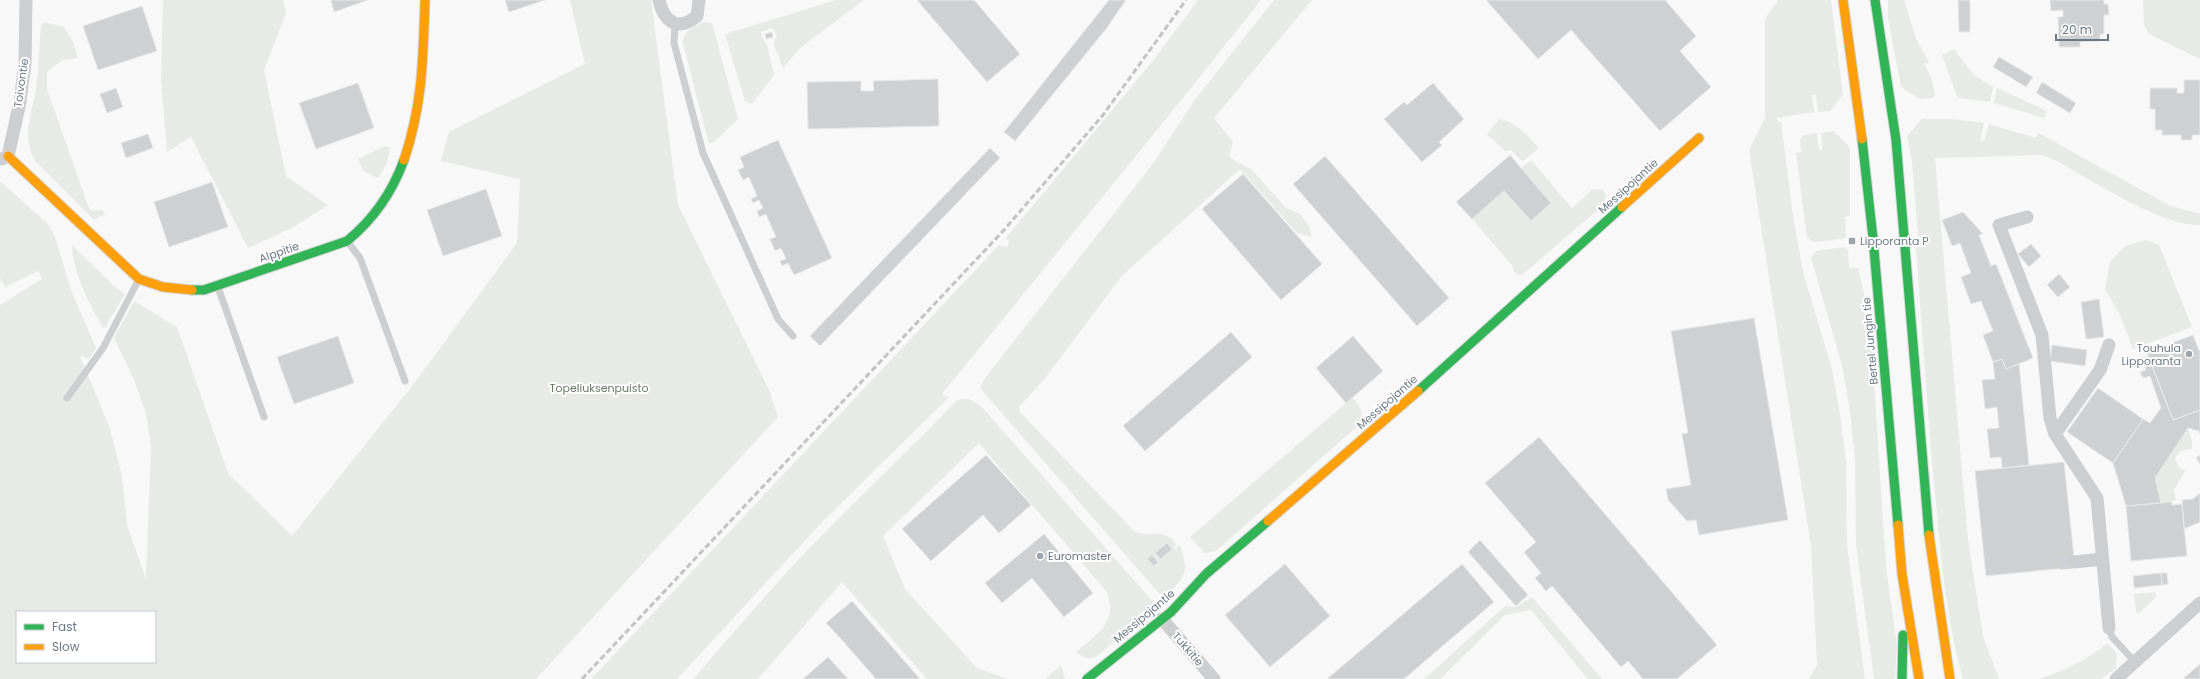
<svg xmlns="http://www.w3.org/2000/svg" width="2200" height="679" font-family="Poppins,sans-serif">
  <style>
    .green { fill: #e7eae6; fill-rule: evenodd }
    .building { fill: #cfd0d1; stroke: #e8e8e8 }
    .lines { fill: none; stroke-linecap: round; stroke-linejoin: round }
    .street-tunnel { stroke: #ced2d6; stroke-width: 13; stroke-dasharray: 13 6; stroke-linecap: butt }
    .fast-casing { stroke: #d4d5d6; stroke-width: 11 }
    .slow-casing { stroke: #d4d5d6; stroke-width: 11 }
    .lane { stroke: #cdcecf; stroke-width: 7 }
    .street { stroke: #cdcecf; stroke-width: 13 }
    .fast { stroke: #30b455; stroke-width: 9 }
    .slow { stroke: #ff9f0a; stroke-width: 9 }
    .rail { stroke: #c2c3c5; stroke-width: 3; stroke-dasharray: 6 3; stroke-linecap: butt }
    .poi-dot { fill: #9ca5ad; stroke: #fff; stroke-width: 1.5 }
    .labels { text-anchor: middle; stroke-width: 4; stroke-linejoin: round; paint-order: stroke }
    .street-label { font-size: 11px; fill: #6b7885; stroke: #fff }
    .poi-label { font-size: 11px; fill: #6b7885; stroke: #fff; text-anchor: start }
    .park-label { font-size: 11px; fill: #677865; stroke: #fff }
  </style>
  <rect width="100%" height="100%" fill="#f8f8f8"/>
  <path class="green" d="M 161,0 L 283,0 L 286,13 L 264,70 L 286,176 L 328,205 L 292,228 L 248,248 L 191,137 L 167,152 L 161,80 L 163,1 Z
    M 570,0 L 651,0 L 678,205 L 769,390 L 778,417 L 536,679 L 0,679 L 0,305 L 42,279 L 38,271 L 5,287 L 0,278 L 0,181 L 50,226 L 56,240 L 71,290 L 96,348 L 89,359 L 80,356 L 110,429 L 122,476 L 127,525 L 146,579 L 151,447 L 146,414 L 133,377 L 114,338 L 134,301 L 177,327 L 228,473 L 292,536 L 413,385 L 517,243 L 520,179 L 441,161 L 449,132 L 585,64 ZM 17,612 L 155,612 L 155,662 L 17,662 Z
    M 836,0 L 864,0 L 800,48 L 783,68 L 773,43 L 777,35 L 772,28 L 761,32 L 762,37 L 767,45 L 774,75 L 752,104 L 745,101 L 725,34 Z
    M 1198,0 L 1261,0 L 1187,93 L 942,394 L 949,397 L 824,520 L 677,679 L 591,679 L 999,245 L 1007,247 L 1009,242 L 1006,238 L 1152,62 Z
    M 1274,0 L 1312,0 L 1214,118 L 1233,142 L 1229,156 L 1238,163 L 1251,169 L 1286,208 L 1300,214 L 1309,226 L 1312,237 L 1297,233 L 1240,169 L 1121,277 L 1045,378 L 1019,407 L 1020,412 L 1134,531 C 1151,539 1165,526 1176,545 L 1173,547 L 1175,549 L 1180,545 C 1190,574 1185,578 1163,598 L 980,388 L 985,378 L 1152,165 L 1197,97 Z
    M 1778,0 L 1831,0 L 1843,95 L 1830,111 L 1818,112 L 1816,95 L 1812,95 L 1814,112 L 1777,118 L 1778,122 L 1781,122 L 1793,216 L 1804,276 L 1832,369 L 1840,414 L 1846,462 L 1847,545 L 1865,679 L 1809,679 L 1817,665 L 1811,546 L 1749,150 L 1765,118 L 1765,19 Z
    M 1888,0 L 1904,0 L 1916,39 L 1929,62 L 1924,64 L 1932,79 L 1935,95 L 1932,98 L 1920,99 L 1901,87 L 1888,18 Z
    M 2143,0 L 2200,0 L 2200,59 L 2149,34 L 2144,25 Z
    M 44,22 L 64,27 L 73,42 L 78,58 L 62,60 L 47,72 L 47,89 L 88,206 L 92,211 L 103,210 L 105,214 L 94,220 L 35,161 C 20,135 34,109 37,82 C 39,64 39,45 41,26 Z
    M 705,22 L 712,23 L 738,119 L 714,142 L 709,144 L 683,44 C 683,30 694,26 705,22 Z
    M 1954,49 L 1974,75 L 1993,87 L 1990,102 L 1960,98 L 1957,96 L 1942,55 Z
    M 1997,88 L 2047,111 L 2044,118 L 1994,103 Z
    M 1499,119 C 1517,122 1527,135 1539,148 L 1523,161 L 1521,160 L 1511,150 L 1505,151 L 1487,134 Z
    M 1922,119 L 1951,119 L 1984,123 L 1980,140 L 1984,141 L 1989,124 L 2036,138 L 2038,133 L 2171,206 L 2200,214 L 2200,225 C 2161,226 2091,180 2055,160 L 2042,155 L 1935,158 L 1968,540 L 1983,636 L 1999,679 L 1963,679 C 1948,626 1942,569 1937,514 C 1928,426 1923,337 1916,248 L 1919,247 L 1912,162 L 1907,136 Z
    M 1834,131 L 1848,145 L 1850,150 L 1850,216 L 1845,217 L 1846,236 L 1843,239 L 1813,242 L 1807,238 L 1796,153 L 1801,152 L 1800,139 L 1804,135 L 1817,133 L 1819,150 L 1823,149 L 1821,133 Z
    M 385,146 L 390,148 L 387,164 L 378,178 L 363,171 L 358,159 Z
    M 1531,160 L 1572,208 L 1593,189 L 1603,190 L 1606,196 L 1601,207 L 1522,275 L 1518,275 L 1514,272 L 1512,265 L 1472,219 L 1504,191 L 1530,221 L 1551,203 L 1521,168 Z
    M 2146,240 L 2159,245 L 2192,327 L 2133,349 L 2120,315 L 2105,289 L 2110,262 L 2125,246 Z
    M 72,245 L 113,285 L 125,294 L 104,329 C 91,308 72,271 72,245 Z
    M 1844,247 L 1848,250 L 1849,268 L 1858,268 L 1870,320 L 1886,567 L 1897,645 L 1895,679 L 1874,679 L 1856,545 L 1855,461 L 1850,411 L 1842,365 L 1811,258 L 1816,251 Z
    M 1353,397 L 1361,410 L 1362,422 L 1216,551 L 1205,553 L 1190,537 Z
    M 961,399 L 969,399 L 981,406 L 1154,603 L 1153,608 L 1096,657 C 1087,660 1083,657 1076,652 C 1097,634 1118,623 1107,592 L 979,443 L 883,536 L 905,589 L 977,668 L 1007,679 L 927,679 L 842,582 L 758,679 L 693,679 C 738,628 781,576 829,528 C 871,485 915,445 956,401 Z
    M 2188,428 L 2192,441 L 2192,449 L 2180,451 L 2175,458 L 2178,467 L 2185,471 L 2174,490 L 2176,500 L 2161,503 L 2155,478 Z
    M 2155,592 L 2156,597 L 2138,614 L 2136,611 L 2134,594 Z
    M 1532,597 L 1602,679 L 1588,679 L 1531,610 L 1505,615 L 1440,679 L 1424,679 L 1505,606 L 1516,607 Z
    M 2108,643 L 2117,654 L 2116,668 L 2101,679 L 2039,679 C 2065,670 2087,660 2108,643 Z
    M 1061,665 L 1065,679 L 1045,679 Z"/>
  <path class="building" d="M 331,0 L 368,0 L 334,12 Z
    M 505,0 L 545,0 L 509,12 Z
    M 917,0 L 974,0 L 1020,54 L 987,82 Z
    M 1109,0 L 1126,0 L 1106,29 L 1015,141 L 1004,132 Z
    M 1486,0 L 1665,0 L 1696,36 L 1680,51 L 1711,87 L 1660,131 L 1571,30 L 1538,59 Z
    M 1958,0 L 1970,0 L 1970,32 L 1959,32 Z
    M 2050,0 L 2104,0 L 2104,4 L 2108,4 L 2109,15 L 2104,15 L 2104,34 L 2100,34 L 2100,41 L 2080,42 L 2080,47 L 2059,47 L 2058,17 L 2063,17 L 2063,10 L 2051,11 Z
    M 142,6 L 157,51 L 98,70 L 83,26 Z
    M 772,32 L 773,37 L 766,39 L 765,34 Z
    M 1999,57 L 2033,77 L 2026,87 L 1993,67 Z
    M 938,79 L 939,126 L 808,129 L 807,82 L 861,81 L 861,91 L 874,91 L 873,81 Z
    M 2184,80 L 2200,80 L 2200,135 L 2192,135 L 2192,140 L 2181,140 L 2181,135 L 2162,135 L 2162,130 L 2155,130 L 2155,109 L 2150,109 L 2150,88 L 2177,88 L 2177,93 L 2184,93 Z
    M 2042,82 L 2076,103 L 2070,113 L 2036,93 Z
    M 358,83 L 374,128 L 316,149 L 299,103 Z
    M 1433,83 L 1464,119 L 1439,142 L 1442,145 L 1422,162 L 1384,119 L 1404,102 L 1407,105 Z
    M 116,88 L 123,107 L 107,113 L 100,94 Z
    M 148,134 L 153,148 L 126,158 L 121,143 Z
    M 778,140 L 832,258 L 794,275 L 788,263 L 782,266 L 780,261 L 786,259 L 781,248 L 775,251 L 770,239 L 776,237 L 766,214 L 759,217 L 757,211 L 763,208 L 759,200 L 753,203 L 751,199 L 757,196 L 749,177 L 743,180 L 738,170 L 744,167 L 740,157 Z
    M 990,148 L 1000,158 L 820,346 L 810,336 Z
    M 1510,155 L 1551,203 L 1531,221 L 1504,191 L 1472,219 L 1456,202 Z
    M 1325,156 L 1449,298 L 1417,326 L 1293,184 Z
    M 1243,174 L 1322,264 L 1281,300 L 1202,209 Z
    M 212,182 L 228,227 L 169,247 L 154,202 Z
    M 486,189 L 502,236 L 443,256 L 427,210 Z
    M 1963,212 L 1983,234 L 1979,235 L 1991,266 L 1996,264 L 2033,358 L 2006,369 L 2002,359 L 1993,362 L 1983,335 L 1993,331 L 1981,301 L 1971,304 L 1961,277 L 1971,273 L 1960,243 L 1952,246 L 1942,220 Z
    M 2031,244 L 2041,256 L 2029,267 L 2018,254 Z
    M 2059,274 L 2070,287 L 2058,297 L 2047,285 Z
    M 2099,299 L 2104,337 L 2086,339 L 2081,302 Z
    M 1754,318 L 1788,520 L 1699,535 L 1696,520 L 1687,521 L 1668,500 L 1666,489 L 1691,485 L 1682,434 L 1688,433 L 1671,331 Z
    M 1231,332 L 1252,357 L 1145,451 L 1123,426 Z
    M 2193,335 L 2200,353 L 2200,410 L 2173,420 L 2147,352 Z
    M 338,336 L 354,383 L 294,404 L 277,357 Z
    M 1353,336 L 1383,371 L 1346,403 L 1316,368 Z
    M 2052,345 L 2087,350 L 2085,366 L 2050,361 Z
    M 2148,356 L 2173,420 L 2200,410 L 2200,434 L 2199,431 L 2188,428 L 2155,478 L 2161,503 L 2126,506 L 2113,463 L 2143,419 L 2150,423 L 2161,408 L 2150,376 L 2143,378 L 2140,372 L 2146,370 L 2142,358 Z
    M 2002,359 L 2006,369 L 2019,364 L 2029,465 L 2002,468 L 2001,457 L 1990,458 L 1987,429 L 1999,428 L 1997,407 L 1985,409 L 1982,380 L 1995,379 L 1993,362 Z
    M 2098,388 L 2143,419 L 2113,463 L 2067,432 Z
    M 1539,437 L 1717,645 L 1677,679 L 1643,679 L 1628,661 L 1621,667 L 1552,586 L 1546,591 L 1535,578 L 1541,573 L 1524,552 L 1536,542 L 1485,483 Z
    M 986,455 L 1031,505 L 999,533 L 983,515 L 931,561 L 902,529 Z
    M 2200,455 L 2200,464 L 2196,458 Z
    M 2064,462 L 2075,567 L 1986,576 L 1975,471 Z
    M 2200,493 L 2200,522 L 2184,529 L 2182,500 L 2193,499 Z
    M 2172,502 L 2172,505 L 2182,504 L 2187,556 L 2131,561 L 2126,506 Z
    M 1044,534 L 1093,593 L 1064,617 L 1032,578 L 1002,603 L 985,583 Z
    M 1480,540 L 1528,595 L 1516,606 L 1468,552 Z
    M 1167,543 L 1172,549 L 1161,559 L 1155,553 Z
    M 1152,555 L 1158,562 L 1154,566 L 1147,559 Z
    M 1285,564 L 1330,616 L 1270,667 L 1225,615 Z
    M 1462,564 L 1494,602 L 1404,679 L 1327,679 Z
    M 2161,573 L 2162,585 L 2134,588 L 2133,576 Z
    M 2161,573 L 2167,573 L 2168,584 L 2162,585 Z
    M 852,601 L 920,679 L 876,679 L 842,640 L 826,623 Z
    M 828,657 L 848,679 L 803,679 Z
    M 2200,664 L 2200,679 L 2183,679 Z"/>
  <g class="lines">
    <path class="street-tunnel" d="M 2059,563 L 2074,562"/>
    <defs>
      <path id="fast" d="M 1875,0 L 1896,140 L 1929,535
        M 1862,139 L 1873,238 L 1898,525
        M 192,290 L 204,290 L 347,241 C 374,219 392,193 404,160
        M 1418,391 L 1622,207
        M 1087,679 L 1171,612 L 1206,574 L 1268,521
        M 1902,679 L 1903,635"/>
      <path id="slow" d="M 1843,0 L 1862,139
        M 8,156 L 139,279 L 163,287 L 192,290
        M 404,160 C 423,104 423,58 425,0
        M 1622,207 L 1699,138
        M 1268,521 L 1418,391
        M 1898,525 L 1902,574 L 1919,679
        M 1929,535 L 1950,679"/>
    </defs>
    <use href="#fast" class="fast-casing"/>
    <use href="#slow" class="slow-casing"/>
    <path class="lane" d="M 675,24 L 674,43 L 703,153 L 778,319 L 793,336
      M 347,241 L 360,258 L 405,381
      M 218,287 L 264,417
      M 67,398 L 103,348 L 139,279
      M 2109,628 L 2112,637 L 2135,662"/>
    <path class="street" d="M 659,0 C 664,22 678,32 697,16 L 699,0
      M 2,159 L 8,156 L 20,102 L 25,63 L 26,0
      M 2027,217 L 1999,225 L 2042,335 L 2050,418 L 2055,434 L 2097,498 L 2109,628
      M 2055,434 L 2100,370 L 2109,345
      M 2074,562 L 2103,559
      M 1162,619 L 1214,679
      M 2116,679 L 2200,603"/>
    <use href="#fast" class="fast"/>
    <use href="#slow" class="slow"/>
    <path class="rail" d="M 582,679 L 1004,230 L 1103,115 L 1186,0"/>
  </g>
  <g class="poi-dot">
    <rect x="1848" y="237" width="8" height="8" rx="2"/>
    <circle cx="2189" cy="354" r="4"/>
    <circle cx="1040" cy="556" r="4"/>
  </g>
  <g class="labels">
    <g class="street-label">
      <text transform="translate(21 83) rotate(-82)" y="4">Toivontie</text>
      <text transform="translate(1628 186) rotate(-42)" y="4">Messipojantie</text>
      <text transform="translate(279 252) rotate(-19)" y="4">Alppitie</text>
      <text transform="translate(1870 341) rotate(-95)" y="4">Bertel Jungin tie</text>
      <text transform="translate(1387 402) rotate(-41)" y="4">Messipojantie</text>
      <text transform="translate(1144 616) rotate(-40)" y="4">Messipojantie</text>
      <text transform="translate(1188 649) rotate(49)" y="4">Tukkitie</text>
    </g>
    <g class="poi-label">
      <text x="1860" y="245">Lipporanta P</text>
      <text x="2181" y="352" text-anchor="end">Touhula<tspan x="2181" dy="13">Lipporanta</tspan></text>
      <text x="1048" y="560">Euromaster</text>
    </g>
    <g class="park-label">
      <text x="599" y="392">Topeliuksenpuisto</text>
    </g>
  </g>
  <rect x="16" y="611" width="140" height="52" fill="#ffffff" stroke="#c4c9ce"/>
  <rect x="24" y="624" width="20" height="6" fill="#30b455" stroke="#c4c9ce"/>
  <text x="52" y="631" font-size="12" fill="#6b7885">Fast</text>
  <rect x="24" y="644" width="20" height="6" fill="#ff9f0a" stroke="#c4c9ce"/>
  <text x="52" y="651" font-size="12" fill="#6b7885">Slow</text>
  <path d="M2056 34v6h52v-6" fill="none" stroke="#6b7885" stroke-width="2"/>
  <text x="2062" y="34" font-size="12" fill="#6b7885" stroke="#ffffff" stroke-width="3" paint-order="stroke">20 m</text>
</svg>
